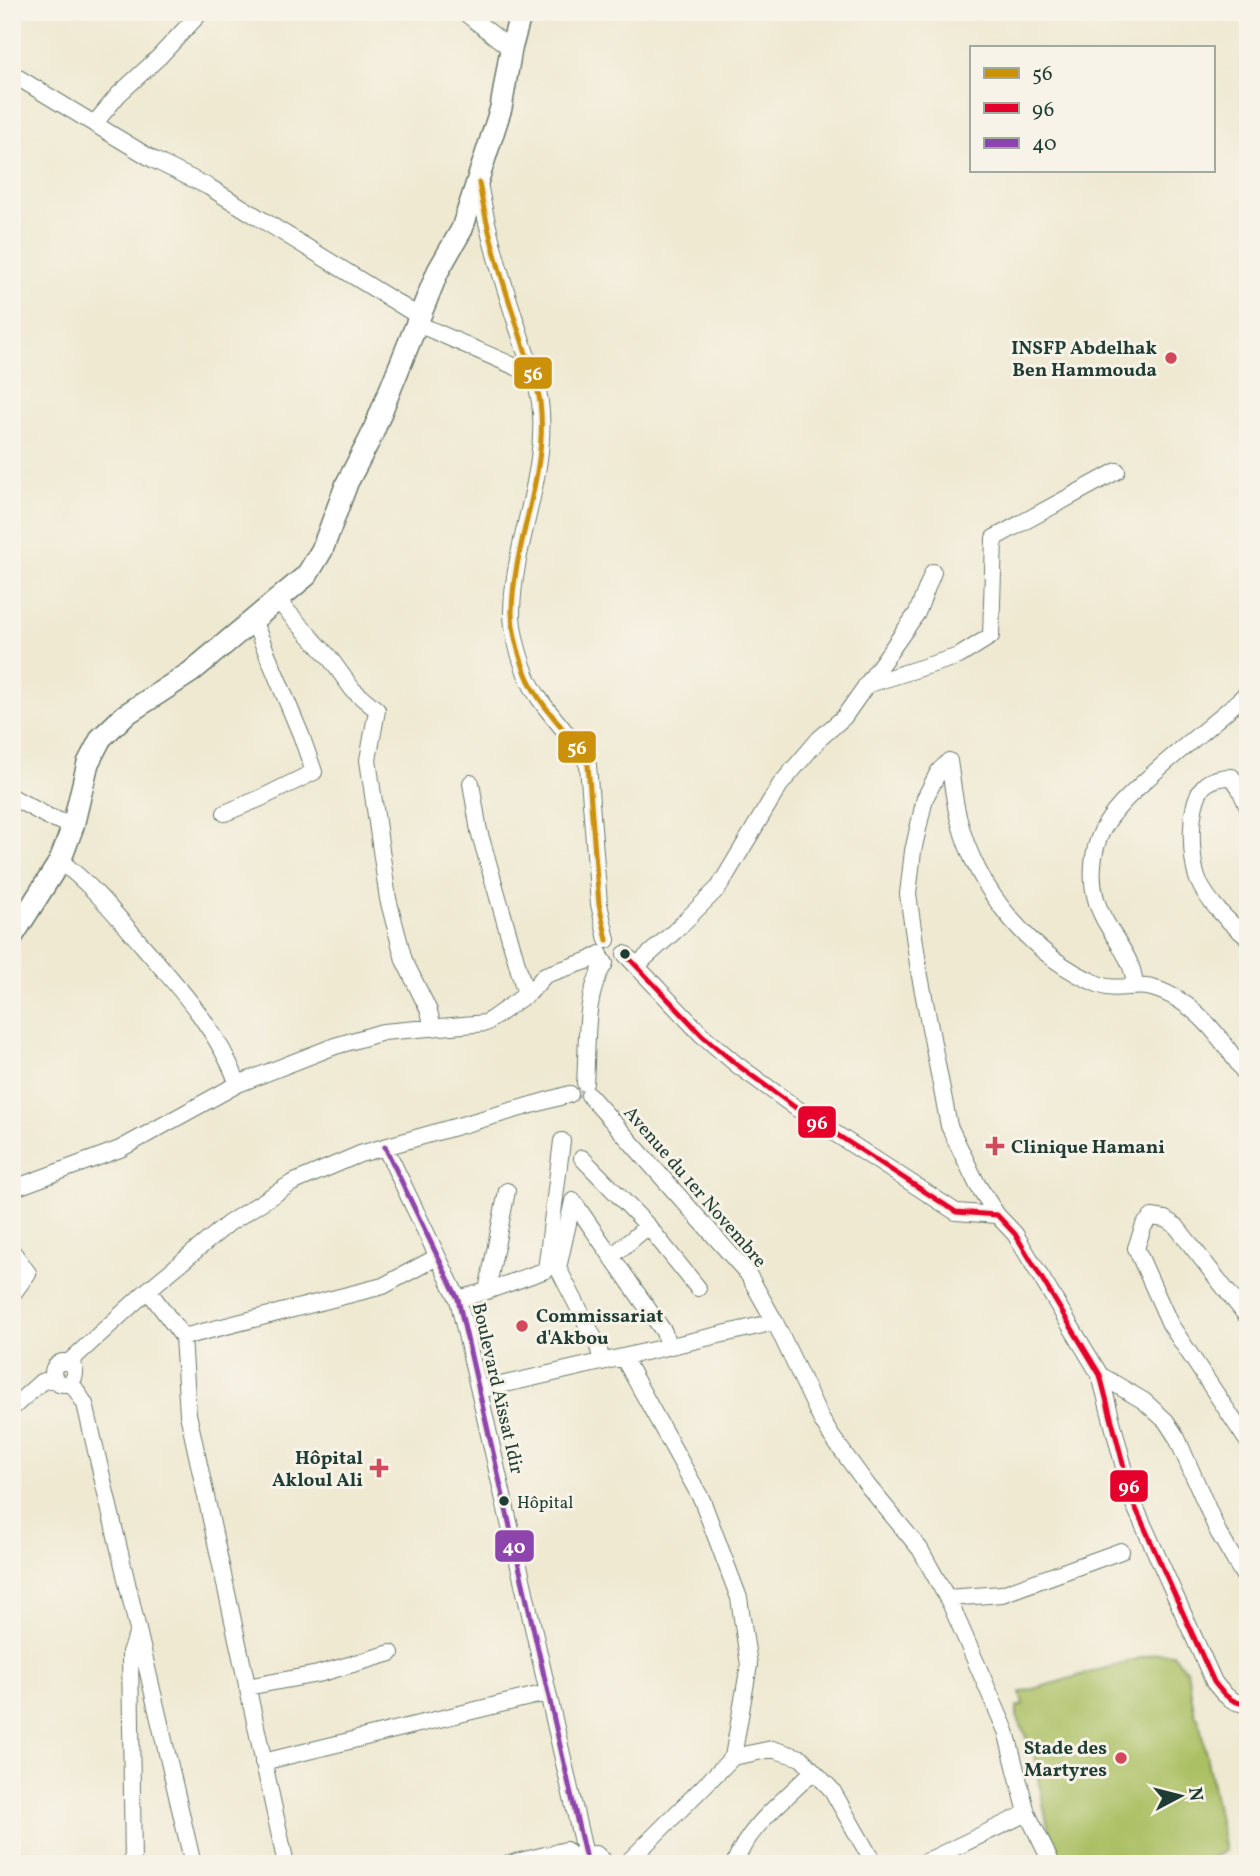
<svg xmlns="http://www.w3.org/2000/svg" width="1260" height="1876" font-family="Vollkorn,serif">
  <style>
    .green { fill: #abc064; stroke: #657e4c; stroke-width: 2 }
    .lines { fill: none; stroke-linecap: round; stroke-linejoin: round }
    .minor-casing { stroke: #68796b; stroke-width: 18 }
    .major-casing { stroke: #68796b; stroke-width: 24 }
    .minor { stroke: #fff; stroke-width: 16 }
    .major { stroke: #fff; stroke-width: 21 }
    .bus-1-casing { stroke: #f7f3e8; stroke-width: 10 }
    .bus-2-casing { stroke: #f7f3e8; stroke-width: 10 }
    .bus-3-casing { stroke: #f7f3e8; stroke-width: 10 }
    .bus-1 { stroke: #cc910a; stroke-width: 5 }
    .bus-2 { stroke: #e4002b; stroke-width: 5 }
    .bus-3 { stroke: #8e44ad; stroke-width: 5 }
    .poi-dot { fill: #d1495b; stroke: #f7f3e8; stroke-width: 2.5 }
    .bus-dot { fill: #1f3d34; stroke: #f7f3e8; stroke-width: 2.5 }
    .labels { text-anchor: middle; stroke-width: 6; stroke-linejoin: round; paint-order: stroke }
    .bus-label { font-size: 17px; fill: #1f3d34; stroke: #f7f3e8; text-anchor: start }
    .poi-label { font-size: 19px; font-weight: bold; fill: #1f3d34; stroke: #f7f3e8; text-anchor: end }
    .street-label { font-size: 19px; fill: #1f3d34; stroke: #f7f3e8 }
    .line-badge { stroke: #f7f3e8; stroke-width: 2.5 }
    .badge-label { font-size: 19px; text-anchor: middle; font-weight: bold; fill: #fff }
  </style>
  <rect width="100%" height="100%" fill="#f7f3e8"/>
  <filter id="ink" filterUnits="userSpaceOnUse"><feTurbulence type="fractalNoise" baseFrequency=".0143" numOctaves="2"/><feDisplacementMap in="SourceGraphic" scale="14" xChannelSelector="R" yChannelSelector="G"/><feConvolveMatrix kernelMatrix="1 2 1 2 8 2 1 2 1" color-interpolation-filters="sRGB"/></filter>
  <filter id="wash" filterUnits="userSpaceOnUse"><feTurbulence type="fractalNoise" baseFrequency=".00686" numOctaves="4" result="noise"/><feDisplacementMap in="SourceGraphic" scale="28" xChannelSelector="R" yChannelSelector="G"/><feGaussianBlur stdDeviation="1.57" result="paint"/><feColorMatrix in="noise" values="0 0 0 0 0 0 0 0 0 0 0 0 0 0 0 0 0 1.4 0 .05"/><feComposite in="paint" operator="in"/></filter>
  <g filter="url(#wash)">
    <rect width="100%" height="100%" fill="#efe9d2"/>
    <path class="green" d="M 1157,1653 L 1173,1654 L 1187,1671 L 1195,1714 L 1199,1719 L 1225,1851 L 1200,1864 L 1065,1864 C 1045,1842 1039,1775 1033,1744 L 1029,1744 L 1017,1716 L 1017,1707 L 1023,1705 L 1020,1693 Z"/>
  </g>
  <g filter="url(#ink)">
    <g class="lines">
      <defs>
        <path id="minor" d="M 464,12 L 511,49
          M 12,74 L 154,160 L 209,187 L 420,317
          M 95,123 L 118,95 L 159,57 L 201,12
          M 479,183 C 488,237 505,289 522,341 C 528,361 537,382 540,402 C 549,473 513,542 512,612 C 512,632 519,655 526,674 C 540,709 571,732 588,765 L 599,904 L 607,940
          M 418,324 L 532,374
          M 277,600 L 329,657 L 353,690 L 377,710 L 368,760 L 388,899 L 404,960 L 429,1011 L 433,1028
          M 866,685 L 959,656 L 991,636 L 994,538 L 1117,471
          M 949,761 L 939,771 L 925,798 L 913,851 L 908,894 L 919,971 L 949,1126 L 977,1184 L 997,1215
          M 949,761 C 952,781 954,801 959,820 C 977,891 1032,957 1100,985 C 1117,992 1134,983 1152,988 C 1196,1000 1224,1042 1248,1078
          M 471,783 L 479,831 L 526,995
          M 12,797 L 49,817 L 73,826
          M 1248,808 L 1239,787 L 1232,777 C 1222,777 1214,778 1206,784 C 1187,799 1190,860 1198,880 C 1208,903 1229,922 1248,938
          M 225,813 L 261,798 L 314,772 L 301,735 L 253,620
          M 60,861 C 92,885 117,916 143,946 C 180,989 218,1030 238,1084
          M 625,954 L 702,1035 L 736,1064 L 796,1108 L 956,1212 L 997,1215 L 1015,1234 L 1100,1375 L 1133,1502 L 1214,1682 C 1223,1694 1232,1704 1248,1704
          M 637,965 L 675,931 L 719,887 L 780,785 L 819,739 L 844,717 L 917,613 L 933,572
          M 1134,985 C 1136,957 1103,929 1096,899 C 1090,878 1092,851 1102,831 C 1112,811 1131,794 1147,779 C 1180,749 1216,722 1248,692
          M 585,1083 C 588,1045 583,996 605,963
          M 589,1095 L 748,1274 L 775,1322 L 821,1419 L 832,1437 L 868,1486 L 920,1549 L 951,1605 L 1006,1731 L 1027,1813 L 1052,1864
          M 385,1147 L 458,1299 L 585,1855
          M 582,1158 L 648,1226 L 698,1288
          M 12,1189 L 120,1149 L 238,1084 L 335,1046 L 383,1032 L 486,1023 L 531,991 L 545,975 L 590,960 L 600,954
          M 573,1201 L 664,1332 L 668,1347
          M 573,1201 L 558,1268 L 598,1346 L 602,1362
          M 12,1251 L 28,1273 L 12,1295
          M 611,1257 L 648,1226
          M 148,1290 L 183,1337 L 188,1414 L 286,1864
          M 487,1291 L 546,1270 L 562,1141
          M 458,1299 L 487,1291 L 507,1191
          M 1248,1318 L 1176,1226 L 1165,1219 L 1152,1217 L 1144,1225 L 1136,1248 L 1170,1324 L 1248,1442
          M 183,1337 L 383,1286 L 437,1257
          M 623,1357 L 702,1500 L 739,1598 L 749,1665 L 733,1757
          M53 1373a11 11 0 1 1 22 0a11 11 0 1 1-22 0Z
          M 68,1363 L 148,1290 L 229,1223 L 292,1183 L 360,1154 L 570,1094
          M 1100,1375 L 1144,1401 L 1166,1421 L 1177,1438 L 1218,1532 L 1248,1583
          M 71,1382 L 85,1404 L 193,1864
          M 479,1390 L 775,1322
          M 12,1408 L 41,1382 L 55,1378
          M 947,1598 L 1002,1594 L 1121,1551
          M 247,1687 L 318,1674 L 391,1653
          M 263,1762 L 546,1693
          M 579,1859 L 585,1855 L 596,1854 L 607,1864
          M 133,1864 L 130,1652 L 138,1632
          M 508,1864 L 566,1850 L 576,1862
          M 626,1864 L 733,1757 L 772,1749 L 801,1758 L 832,1790 L 874,1864
          M 734,1864 C 750,1824 784,1801 813,1771
          M 921,1864 L 1027,1813"/>
        <path id="major" d="M 12,937 L 60,861 L 73,826 L 88,763 L 101,738 L 125,715 L 191,672 L 307,575 L 322,550 L 347,483 L 371,437 L 438,271 L 462,229 L 501,108 L 511,49 L 521,12"/>
      </defs>
      <use href="#minor" class="minor-casing"/>
      <use href="#major" class="major-casing"/>
      <use href="#minor" class="minor"/>
      <use href="#major" class="major"/>
      <defs>
        <path id="bus-1" d="M 479,183 C 488,237 505,289 522,341 C 528,361 537,382 540,402 C 549,473 513,542 512,612 C 512,632 519,655 526,674 C 540,709 571,732 588,765 L 599,904 L 607,940"/>
        <path id="bus-2" d="M 625,954 L 702,1035 L 736,1064 L 796,1108 L 956,1212 L 997,1215 L 1015,1234 L 1100,1375 L 1133,1502 L 1214,1682 C 1223,1694 1232,1704 1248,1704"/>
        <path id="bus-3" d="M 385,1147 L 458,1299 L 585,1855"/>
      </defs>
      <use href="#bus-1" class="bus-1-casing"/>
      <use href="#bus-2" class="bus-2-casing"/>
      <use href="#bus-3" class="bus-3-casing"/>
      <use href="#bus-1" class="bus-1"/>
      <use href="#bus-2" class="bus-2"/>
      <use href="#bus-3" class="bus-3"/>
    </g>
  </g>
  <g class="poi-dot">
    <circle cx="1171" cy="358" r="7"/>
    <path d="M991.5 1135.5h7v7h7v7h-7v7h-7v-7h-7v-7h7z"/>
    <circle cx="522" cy="1326" r="7"/>
    <path d="M375.5 1457.5h7v7h7v7h-7v7h-7v-7h-7v-7h7z"/>
    <circle cx="1121" cy="1758" r="7"/>
  </g>
  <g class="bus-dot">
    <circle cx="625" cy="954" r="6"/>
    <circle cx="504" cy="1501" r="6"/>
  </g>
  <g class="labels">
    <g class="bus-label">
      <text x="517" y="1508">Hôpital</text>
    </g>
    <g class="poi-label">
      <text x="1157" y="354">INSFP Abdelhak<tspan x="1157" dy="22">Ben Hammouda</tspan></text>
      <text x="1011" y="1153" text-anchor="start">Clinique Hamani</text>
      <text x="536" y="1322" text-anchor="start">Commissariat<tspan x="536" dy="22">d'Akbou</tspan></text>
      <text x="363" y="1464">Hôpital<tspan x="363" dy="22">Akloul Ali</tspan></text>
      <text x="1107" y="1754">Stade des<tspan x="1107" dy="22">Martyres</tspan></text>
    </g>
    <g class="street-label">
      <text transform="translate(696 1186) rotate(49)" y="7">Avenue du 1er Novembre</text>
      <text transform="translate(499 1388) rotate(77)" y="7">Boulevard Aïssat Idir</text>
    </g>
  </g>
  <g class="line-badge">
    <rect x="513" y="356" width="40" height="34" rx="7" fill="#cc910a"/>
    <rect x="557" y="730" width="40" height="34" rx="7" fill="#cc910a"/>
    <rect x="797" y="1105" width="40" height="34" rx="7" fill="#e4002b"/>
    <rect x="1109" y="1469" width="40" height="34" rx="7" fill="#e4002b"/>
    <rect x="494" y="1529" width="41" height="34" rx="7" fill="#8e44ad"/>
  </g>
  <g class="badge-label">
    <text x="533" y="380">56</text>
    <text x="577" y="754">56</text>
    <text x="817" y="1129">96</text>
    <text x="1129" y="1493">96</text>
    <text x="514" y="1553">40</text>
  </g>
  <rect width="1260" height="1876" fill="none" stroke="#f7f3e8" stroke-width="42"/>
  <rect x="970" y="46" width="245" height="126" fill="#f7f3e8" stroke="#a1aaa0" stroke-width="2"/>
  <rect x="984" y="68" width="35" height="10" fill="#cc910a" stroke="#a1aaa0" stroke-width="2"/>
  <text x="1032" y="80" font-size="21" fill="#1f3d34">56</text>
  <rect x="984" y="103" width="35" height="10" fill="#e4002b" stroke="#a1aaa0" stroke-width="2"/>
  <text x="1032" y="116" font-size="21" fill="#1f3d34">96</text>
  <rect x="984" y="138" width="35" height="10" fill="#8e44ad" stroke="#a1aaa0" stroke-width="2"/>
  <text x="1032" y="150" font-size="21" fill="#1f3d34">40</text>
  <g transform="translate(1180 1796) rotate(83)" stroke="#f7f3e8" stroke-width="5" paint-order="stroke">
  <path d="M0-5L12 26L0 18L-12 26Z" fill="#1f3d34"/>
  <text y="-10" font-size="19" font-weight="bold" text-anchor="middle" fill="#1f3d34">N</text>
  </g>
</svg>
